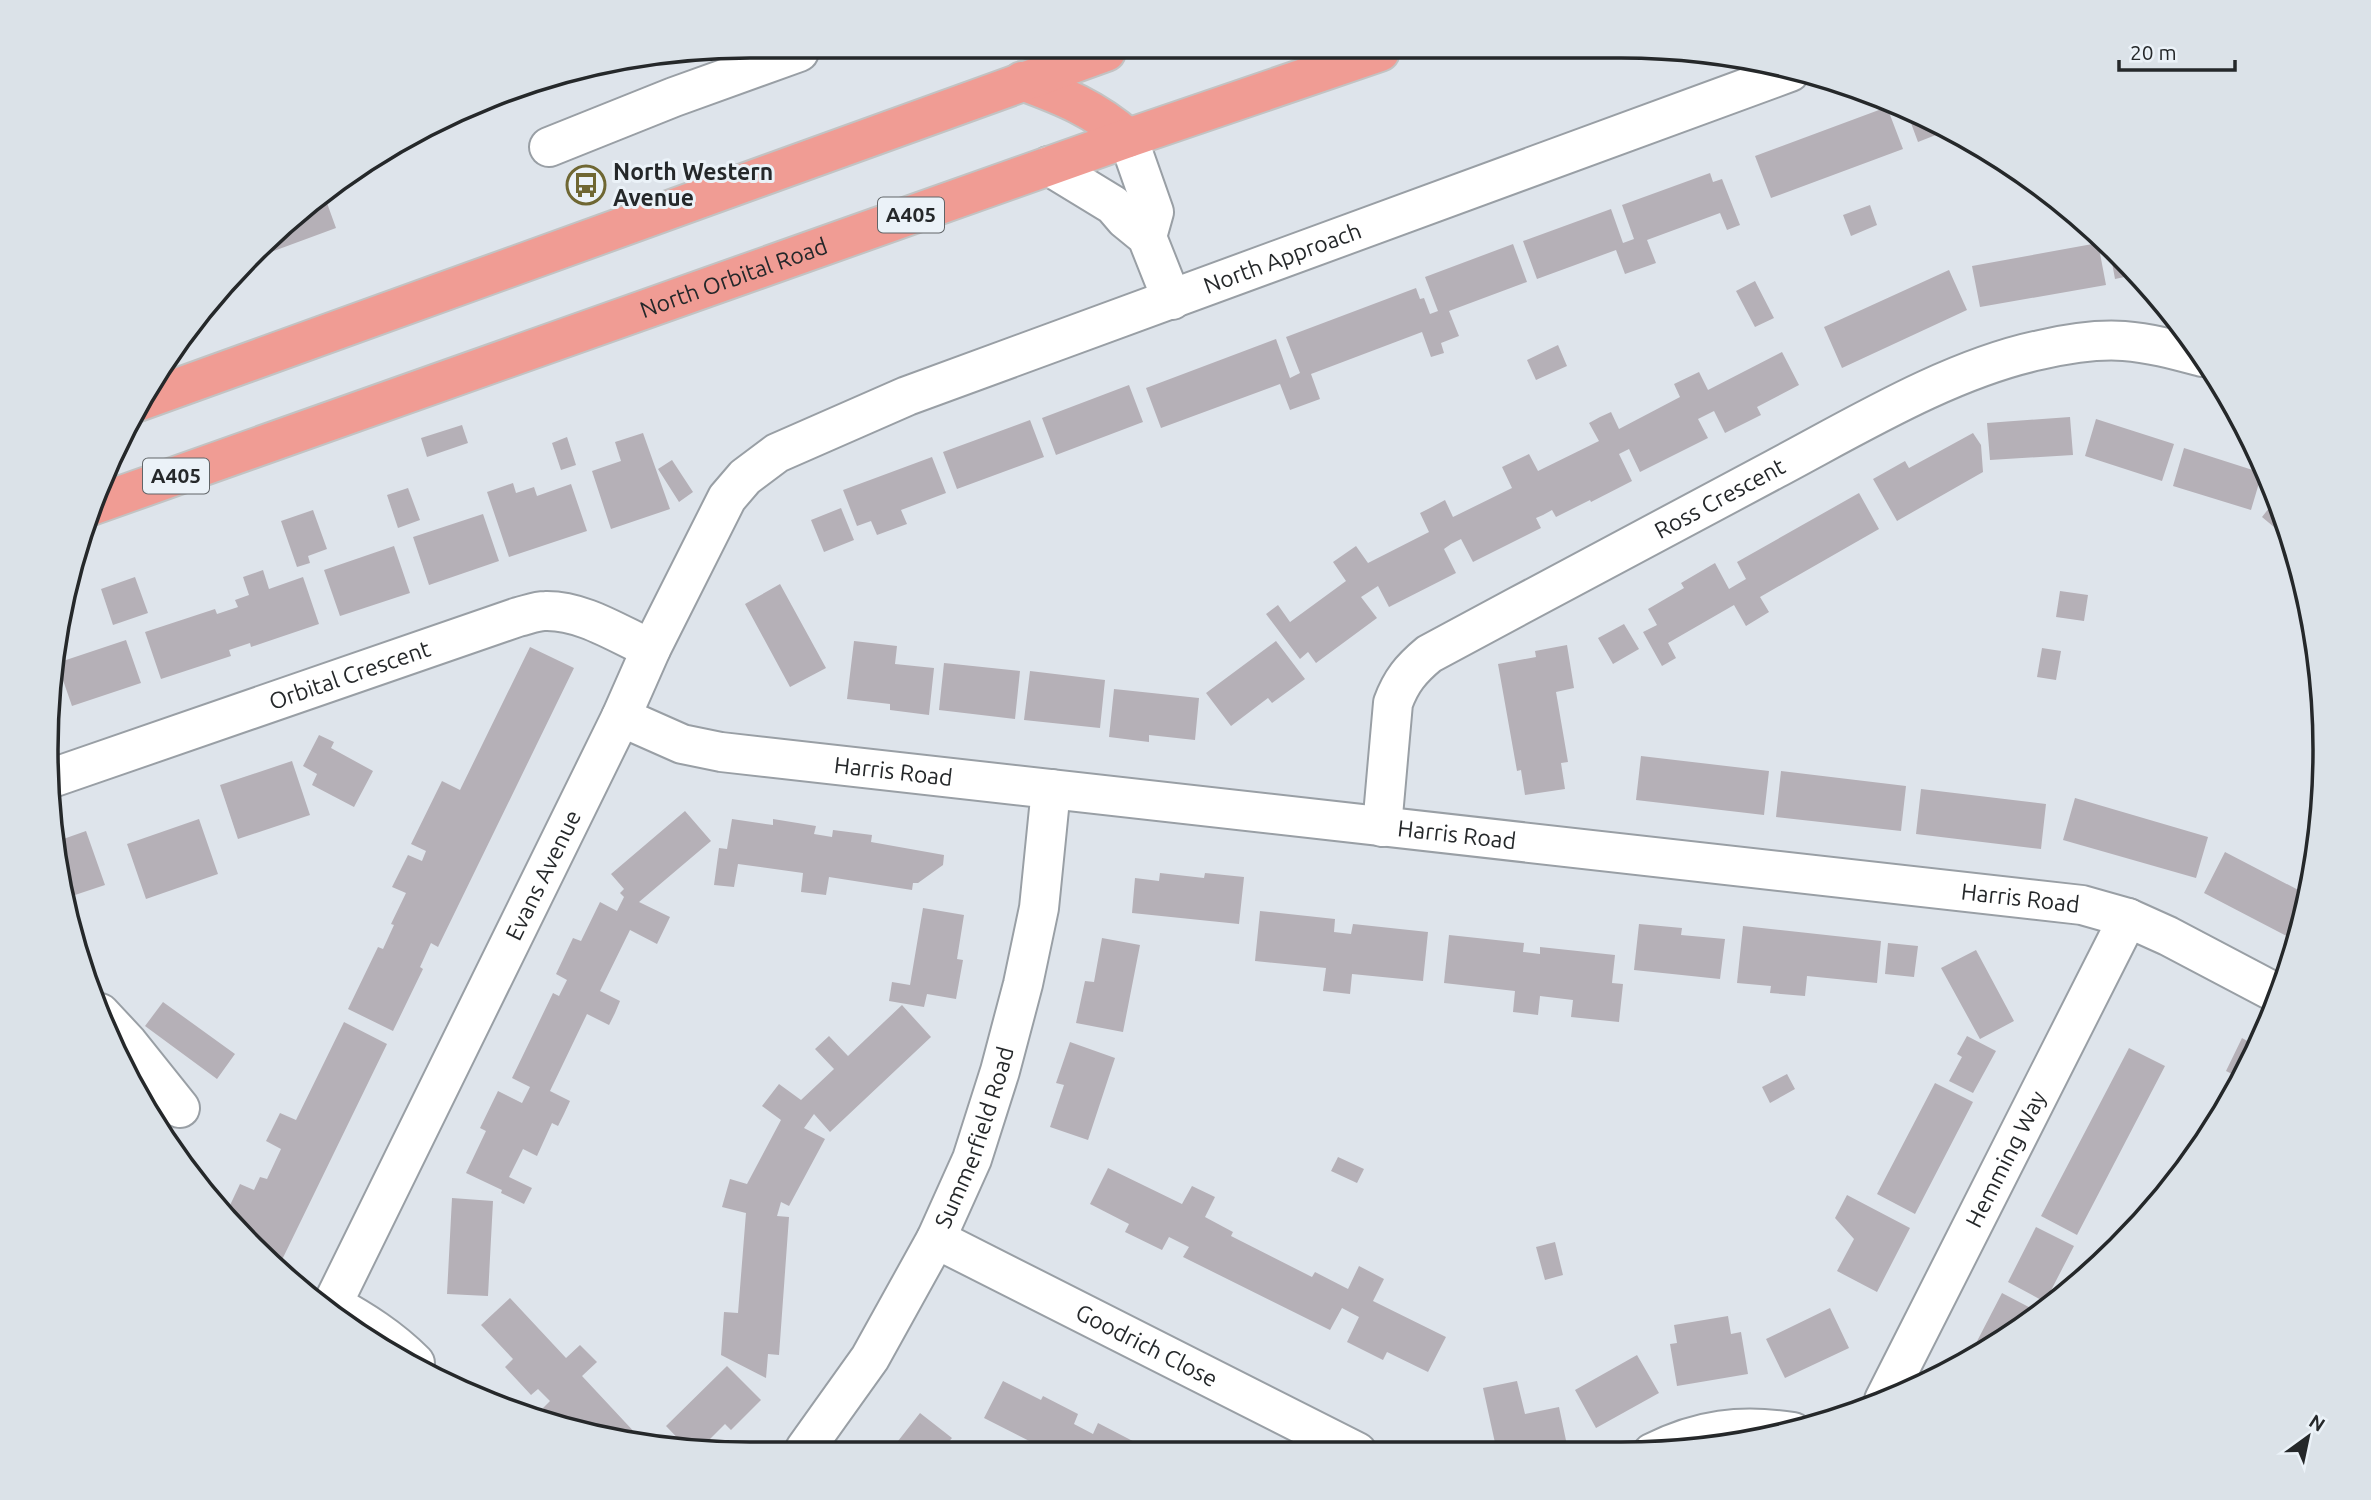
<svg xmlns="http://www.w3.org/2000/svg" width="2371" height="1500" font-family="Ubuntu,sans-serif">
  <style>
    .building { fill: #b5b0b7 }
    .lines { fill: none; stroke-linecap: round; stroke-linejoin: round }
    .minor-casing { stroke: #999fa5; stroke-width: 42 }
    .highway-casing { stroke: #c2c3c3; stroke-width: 42 }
    .minor { stroke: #fff; stroke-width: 38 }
    .highway { stroke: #f09c94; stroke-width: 38 }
    .labels { text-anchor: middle; stroke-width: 6; stroke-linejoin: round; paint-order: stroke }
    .shield { fill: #ebf2f8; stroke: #606568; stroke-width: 2 }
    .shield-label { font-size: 21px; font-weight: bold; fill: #25282a }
    .poi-label { font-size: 23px; font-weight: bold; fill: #25282a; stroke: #ebf2f8; text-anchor: start }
    .street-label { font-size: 23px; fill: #25282a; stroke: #ebf2f8 }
    .rim { fill: none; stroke: #25282a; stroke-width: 3.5 }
  </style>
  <rect width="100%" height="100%" fill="#dee4eb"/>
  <path class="building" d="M 1887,107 L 1903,149 L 1771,198 L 1755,156 Z
    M 1905,107 L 1946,131 L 1918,142 Z
    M 1710,173 L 1713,182 L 1722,179 L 1740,225 L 1727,230 L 1720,213 L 1647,240 L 1656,263 L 1625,274 L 1616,250 L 1537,279 L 1523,241 L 1611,209 L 1623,243 L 1634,239 L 1622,205 Z
    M 323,192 L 336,228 L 271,252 L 267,240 L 285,221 Z
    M 1870,205 L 1877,225 L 1851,236 L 1843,215 Z
    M 2098,243 L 2106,285 L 1980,307 L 1972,266 Z
    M 1513,244 L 1527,282 L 1449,311 L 1459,336 L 1441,343 L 1444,353 L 1431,357 L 1422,332 L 1311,374 L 1320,399 L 1290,410 L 1280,384 L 1161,428 L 1146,388 L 1276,339 L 1290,378 L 1300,373 L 1286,337 L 1416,288 L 1420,299 L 1424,298 L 1430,314 L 1438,311 L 1425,277 Z
    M 2109,246 L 2139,274 L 2115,279 Z
    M 1949,270 L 1967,310 L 1842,368 L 1824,327 Z
    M 1755,281 L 1774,318 L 1755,327 L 1736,291 Z
    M 1558,345 L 1567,366 L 1536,380 L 1527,360 Z
    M 1782,352 L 1799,385 L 1757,407 L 1761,415 L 1725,433 L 1714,411 L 1698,419 L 1708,438 L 1640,472 L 1629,449 L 1619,454 L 1632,481 L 1591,502 L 1590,500 L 1556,517 L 1552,510 L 1543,515 L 1536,518 L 1541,528 L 1473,562 L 1461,539 L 1451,544 L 1444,549 L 1456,573 L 1389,607 L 1378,586 L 1361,597 L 1377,618 L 1316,663 L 1308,652 L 1300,659 L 1266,614 L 1278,605 L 1290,622 L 1346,581 L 1333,562 L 1356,546 L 1368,563 L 1429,532 L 1420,513 L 1432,507 L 1445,500 L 1453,517 L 1512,488 L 1502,467 L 1529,454 L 1538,471 L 1599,441 L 1589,423 L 1600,417 L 1611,412 L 1619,429 L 1680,397 L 1674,384 L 1699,372 L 1708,390 Z
    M 1129,385 L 1143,422 L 1056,455 L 1042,418 Z
    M 2070,417 L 2073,455 L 1990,460 L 1987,423 Z
    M 2096,419 L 2174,444 L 2162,481 L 2085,456 Z
    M 1030,420 L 1044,457 L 957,489 L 943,452 Z
    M 462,425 L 468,443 L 427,457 L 421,438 Z
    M 643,433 L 670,509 L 611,529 L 592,471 L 621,461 L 615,442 Z
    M 1973,433 L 1981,445 L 1983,472 L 1897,521 L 1873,479 L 1905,461 L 1909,468 Z
    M 567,437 L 576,465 L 561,470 L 552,443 Z
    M 2184,448 L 2262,473 L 2251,510 L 2173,486 Z
    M 932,457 L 946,493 L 901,510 L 907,524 L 877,535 L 871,521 L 857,526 L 843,490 Z
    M 672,460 L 693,492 L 679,502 L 658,469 Z
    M 513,483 L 516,493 L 534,487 L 537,496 L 571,484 L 587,531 L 509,557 L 487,492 Z
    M 408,488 L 420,520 L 398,528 L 387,495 Z
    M 1859,493 L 1879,529 L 1760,597 L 1769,612 L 1746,626 L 1734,605 L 1668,643 L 1676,658 L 1662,666 L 1643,632 L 1657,625 L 1648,609 L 1684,588 L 1681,583 L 1715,563 L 1729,589 L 1746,579 L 1737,562 Z
    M 2277,498 L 2288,524 L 2292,542 L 2262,517 Z
    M 841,508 L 854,540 L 824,552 L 811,520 Z
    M 313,510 L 327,549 L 308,556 L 310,563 L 297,567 L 281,521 Z
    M 483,514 L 499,561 L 429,585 L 413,537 Z
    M 394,546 L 410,593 L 340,616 L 324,570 Z
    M 263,570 L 269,589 L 303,577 L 319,624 L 251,647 L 250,643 L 229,650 L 231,656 L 161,679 L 145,632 L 215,609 L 217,614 L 238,607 L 235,600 L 249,595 L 243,577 Z
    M 135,577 L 148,613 L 113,625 L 101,589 Z
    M 780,584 L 826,668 L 790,687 L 745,604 Z
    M 2060,591 L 2088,595 L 2084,621 L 2056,617 Z
    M 1624,624 L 1639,649 L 1613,664 L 1598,638 Z
    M 126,640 L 141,683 L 72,706 L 57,663 Z
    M 854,641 L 897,646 L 895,664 L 934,668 L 929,715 L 890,710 L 890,704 L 847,699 Z
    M 1276,641 L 1305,679 L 1272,703 L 1268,698 L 1231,726 L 1206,693 Z
    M 1567,645 L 1574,688 L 1556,692 L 1568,762 L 1561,763 L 1565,789 L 1525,795 L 1521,770 L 1517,771 L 1498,664 L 1536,657 L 1535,651 Z
    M 530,647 L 574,668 L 438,947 L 431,943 L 420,967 L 423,969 L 393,1031 L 348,1009 L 378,947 L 383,949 L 394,925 L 391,924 L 406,893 L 392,887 L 408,855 L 422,861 L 426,851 L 411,844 L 442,781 L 460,790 Z
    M 2042,648 L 2061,651 L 2056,680 L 2037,677 Z
    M 944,663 L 1020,671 L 1015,719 L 939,710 Z
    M 1030,671 L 1105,680 L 1100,728 L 1024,720 Z
    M 1114,689 L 1199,698 L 1195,740 L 1149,735 L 1149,742 L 1109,737 Z
    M 319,735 L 334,742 L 331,748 L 373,771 L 354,807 L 312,785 L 317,774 L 303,766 Z
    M 1641,756 L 1769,771 L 1764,815 L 1636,800 Z
    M 292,761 L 310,815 L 238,839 L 220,785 Z
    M 1781,771 L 1906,786 L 1901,831 L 1776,817 Z
    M 1921,789 L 2046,804 L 2041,849 L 1916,834 Z
    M 2075,798 L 2208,837 L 2196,878 L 2063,840 Z
    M 685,811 L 711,841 L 639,902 L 670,917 L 657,944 L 630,930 L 600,991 L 620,1001 L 615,1013 L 609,1025 L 587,1014 L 550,1091 L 570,1101 L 564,1114 L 558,1126 L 552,1123 L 537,1156 L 523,1149 L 509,1177 L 532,1188 L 524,1204 L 501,1193 L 502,1190 L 466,1173 L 486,1131 L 480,1128 L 498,1091 L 522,1103 L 530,1087 L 512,1078 L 553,993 L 559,996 L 567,980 L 556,974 L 573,938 L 581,941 L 600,902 L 617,911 L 624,897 L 620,893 L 624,889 L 611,874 Z
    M 199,819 L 218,874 L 146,899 L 127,844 Z
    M 732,819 L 773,825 L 773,819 L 816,826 L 814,834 L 832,837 L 833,830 L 872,835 L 871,842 L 944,855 L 943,865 L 918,883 L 913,883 L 912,890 L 829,877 L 826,895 L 801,892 L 803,873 L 738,864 L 734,887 L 714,885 L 719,848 L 727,849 Z
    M 86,831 L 105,885 L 63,899 L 52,843 Z
    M 2225,852 L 2308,895 L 2298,942 L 2204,893 Z
    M 1160,873 L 1204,878 L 1205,873 L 1244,877 L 1239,924 L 1132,913 L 1135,878 L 1159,881 Z
    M 923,908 L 964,915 L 957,959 L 963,960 L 956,999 L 927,994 L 924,1007 L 889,1001 L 892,982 L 910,985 Z
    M 1260,911 L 1335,919 L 1334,932 L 1351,934 L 1353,924 L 1428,932 L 1423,981 L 1352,974 L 1350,994 L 1323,991 L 1326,968 L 1255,961 Z
    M 1639,924 L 1682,928 L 1681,935 L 1725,939 L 1720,979 L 1634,970 Z
    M 1743,926 L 1881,941 L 1877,983 L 1807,976 L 1805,996 L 1770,993 L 1771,986 L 1737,983 Z
    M 1449,935 L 1524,943 L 1523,952 L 1532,953 L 1540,954 L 1540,947 L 1615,955 L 1612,983 L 1623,984 L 1619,1022 L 1571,1017 L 1573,1000 L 1540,996 L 1538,1015 L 1513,1012 L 1515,991 L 1444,983 Z
    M 1102,938 L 1140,945 L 1123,1032 L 1076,1023 L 1085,981 L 1094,982 Z
    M 1888,943 L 1918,946 L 1914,977 L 1885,974 Z
    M 1976,950 L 2014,1021 L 1980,1039 L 1941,968 Z
    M 163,1002 L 235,1054 L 217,1079 L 145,1026 Z
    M 902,1005 L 931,1037 L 830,1132 L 814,1114 L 804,1128 L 825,1139 L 789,1206 L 781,1202 L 777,1216 L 789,1217 L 779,1355 L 768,1354 L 766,1378 L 721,1355 L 724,1312 L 738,1313 L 746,1213 L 722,1207 L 730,1179 L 747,1184 L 781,1120 L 762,1106 L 779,1084 L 801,1100 L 834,1069 L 815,1049 L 829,1036 L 848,1056 Z
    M 344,1022 L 387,1044 L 278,1268 L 224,1218 L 240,1184 L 254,1190 L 260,1177 L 267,1179 L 281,1149 L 266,1141 L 280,1113 L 296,1120 Z
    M 1967,1036 L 1996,1051 L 1973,1093 L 1949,1081 L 1962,1057 L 1957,1054 Z
    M 2242,1038 L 2258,1047 L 2253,1062 L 2242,1079 L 2226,1071 Z
    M 1070,1042 L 1115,1058 L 1088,1140 L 1050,1127 L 1064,1085 L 1056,1083 Z
    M 2129,1048 L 2165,1066 L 2077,1235 L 2041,1216 Z
    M 1787,1074 L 1795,1089 L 1770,1103 L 1762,1087 Z
    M 1935,1083 L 1973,1102 L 1915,1214 L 1877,1194 Z
    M 1338,1157 L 1364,1169 L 1357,1183 L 1331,1171 Z
    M 1108,1168 L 1182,1204 L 1192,1186 L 1215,1197 L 1205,1217 L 1233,1232 L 1231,1236 L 1312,1277 L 1315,1272 L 1348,1289 L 1359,1266 L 1384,1279 L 1373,1301 L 1446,1337 L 1428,1372 L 1387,1352 L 1383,1360 L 1347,1342 L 1359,1317 L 1342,1308 L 1330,1330 L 1183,1257 L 1189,1247 L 1169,1237 L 1162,1250 L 1125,1232 L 1129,1224 L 1090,1204 Z
    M 1847,1195 L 1910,1228 L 1877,1292 L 1837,1271 L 1854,1239 L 1835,1218 Z
    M 452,1198 L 493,1201 L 488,1296 L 447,1294 Z
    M 2036,1227 L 2074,1246 L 2045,1302 L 2008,1282 Z
    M 1555,1242 L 1563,1275 L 1545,1280 L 1536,1247 Z
    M 2002,1293 L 2042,1314 L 1967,1360 L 1973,1349 Z
    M 510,1298 L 566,1358 L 580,1345 L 597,1362 L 582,1376 L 638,1436 L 632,1442 L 554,1421 L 543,1408 L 550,1401 L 538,1389 L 531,1395 L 505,1367 L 513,1359 L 481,1325 Z
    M 1830,1308 L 1849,1348 L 1785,1378 L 1766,1339 Z
    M 1728,1316 L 1731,1334 L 1741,1332 L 1748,1374 L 1677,1386 L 1670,1344 L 1677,1343 L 1674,1325 Z
    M 1637,1355 L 1659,1393 L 1596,1428 L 1575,1390 Z
    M 727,1366 L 761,1400 L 731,1430 L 725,1424 L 700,1449 L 688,1449 L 666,1426 Z
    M 1003,1381 L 1041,1400 L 1043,1396 L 1078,1414 L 1074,1424 L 1093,1434 L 1098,1423 L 1152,1451 L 1047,1450 L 984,1418 Z
    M 1517,1381 L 1525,1414 L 1559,1407 L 1568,1450 L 1556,1452 L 1497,1452 L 1483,1388 Z
    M 920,1413 L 952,1438 L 942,1450 L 891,1450 Z"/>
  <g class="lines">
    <defs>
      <g id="minor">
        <path d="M 1128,138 L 1154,212 L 1147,237"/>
        <path d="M 549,147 L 674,97 L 799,52"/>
        <path d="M 1049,166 L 1113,205 L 1125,219 L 1147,237 L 1172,300"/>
        <path id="s1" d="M 621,717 L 682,744 L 721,752 L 2082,905 L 2128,918 L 2168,936 L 2278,994"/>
        <path id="s2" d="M 49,779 L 518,617 C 527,615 536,611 545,611 C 582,610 618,634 651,649"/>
        <path id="s3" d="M 1382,827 L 1393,703 C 1401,681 1411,669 1429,654 C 1544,592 1659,531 1775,469 C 1856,426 1950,369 2040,350 C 2066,344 2097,339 2124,341 C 2151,343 2176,350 2202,357"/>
        <path d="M 100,1013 L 128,1043 L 180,1108"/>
        <path id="s4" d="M 936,1239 L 1357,1452"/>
        <path d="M 332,1304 C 363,1321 390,1338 415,1363"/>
        <path id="s5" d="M 328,1313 L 621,717 L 651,649 L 727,498 L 745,477 L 777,453 L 907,396 L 1790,72"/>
        <path id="s6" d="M 1884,1400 L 2128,918"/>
        <path id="s7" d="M 805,1449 L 870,1358 L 936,1239 L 972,1159 L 1000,1071 L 1023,984 L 1039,908 L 1051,789"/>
        <path d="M 1652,1453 C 1699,1429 1741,1424 1793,1432"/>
      </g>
      <g id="highway">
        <path d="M 1022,81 C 1063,96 1095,109 1128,138"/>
        <path d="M 138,402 L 1106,52"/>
        <path id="s8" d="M 91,506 L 1128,138 L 1380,52"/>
      </g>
    </defs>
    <use href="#minor" class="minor-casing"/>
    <use href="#highway" class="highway-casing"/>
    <use href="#minor" class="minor"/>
    <use href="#highway" class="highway"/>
  </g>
  <defs>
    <symbol id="bus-ring" viewBox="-11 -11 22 22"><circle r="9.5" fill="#ebf2f8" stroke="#6f6733" stroke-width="1.5"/><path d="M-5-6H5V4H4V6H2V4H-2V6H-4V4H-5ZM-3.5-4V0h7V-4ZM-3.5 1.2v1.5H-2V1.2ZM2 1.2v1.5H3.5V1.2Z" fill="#6f6733"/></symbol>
  </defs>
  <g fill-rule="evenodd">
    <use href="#bus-ring" x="564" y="163" width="44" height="44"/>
  </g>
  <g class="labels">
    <g class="shield">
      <rect x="878" y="197.5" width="66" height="35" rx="5"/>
      <rect x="143" y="458.5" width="66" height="35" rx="5"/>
    </g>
    <g class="shield-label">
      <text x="911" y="222">A405</text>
      <text x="176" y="483">A405</text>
    </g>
    <g class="poi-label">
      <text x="613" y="180">North Western<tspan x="613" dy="26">Avenue</tspan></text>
    </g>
    <g class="street-label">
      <text dy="8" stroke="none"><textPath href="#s5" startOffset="1517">North Approach</textPath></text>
      <text dy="8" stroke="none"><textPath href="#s8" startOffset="682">North Orbital Road</textPath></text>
      <text dy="8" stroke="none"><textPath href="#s3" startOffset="516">Ross Crescent</textPath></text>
      <text dy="8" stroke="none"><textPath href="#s2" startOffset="318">Orbital Crescent</textPath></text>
      <text dy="8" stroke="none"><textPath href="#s1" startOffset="280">Harris Road</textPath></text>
      <text dy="8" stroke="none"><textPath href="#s1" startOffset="847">Harris Road</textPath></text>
      <text dy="8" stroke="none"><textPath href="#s5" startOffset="488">Evans Avenue</textPath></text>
      <text dy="8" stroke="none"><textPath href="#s1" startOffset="1414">Harris Road</textPath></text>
      <text dy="8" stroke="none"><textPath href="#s7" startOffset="357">Summerfield Road</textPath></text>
      <text dy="8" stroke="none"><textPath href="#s6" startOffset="270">Hemming Way</textPath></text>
      <text dy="8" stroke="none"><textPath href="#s4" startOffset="236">Goodrich Close</textPath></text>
    </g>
  </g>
  <path d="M0 0H2371V1500H0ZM750 58H1621A692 692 0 0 1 2313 750V750A692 692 0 0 1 1621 1442H750A692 692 0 0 1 58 750V750A692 692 0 0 1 750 58Z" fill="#dbe2e8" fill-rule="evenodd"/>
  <path class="rim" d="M750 58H1621A692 692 0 0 1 2313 750V750A692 692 0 0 1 1621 1442H750A692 692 0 0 1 58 750V750A692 692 0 0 1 750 58Z"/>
  <g transform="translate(2308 1437) rotate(33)" stroke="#ebf2f8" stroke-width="5" paint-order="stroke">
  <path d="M0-5L12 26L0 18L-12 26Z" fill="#25282a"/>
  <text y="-10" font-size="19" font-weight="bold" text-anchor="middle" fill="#25282a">N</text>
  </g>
  <path d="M2119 60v10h116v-10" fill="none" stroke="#25282a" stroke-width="3.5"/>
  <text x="2130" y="60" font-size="21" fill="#25282a" stroke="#ebf2f8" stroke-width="5" paint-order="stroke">20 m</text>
</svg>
